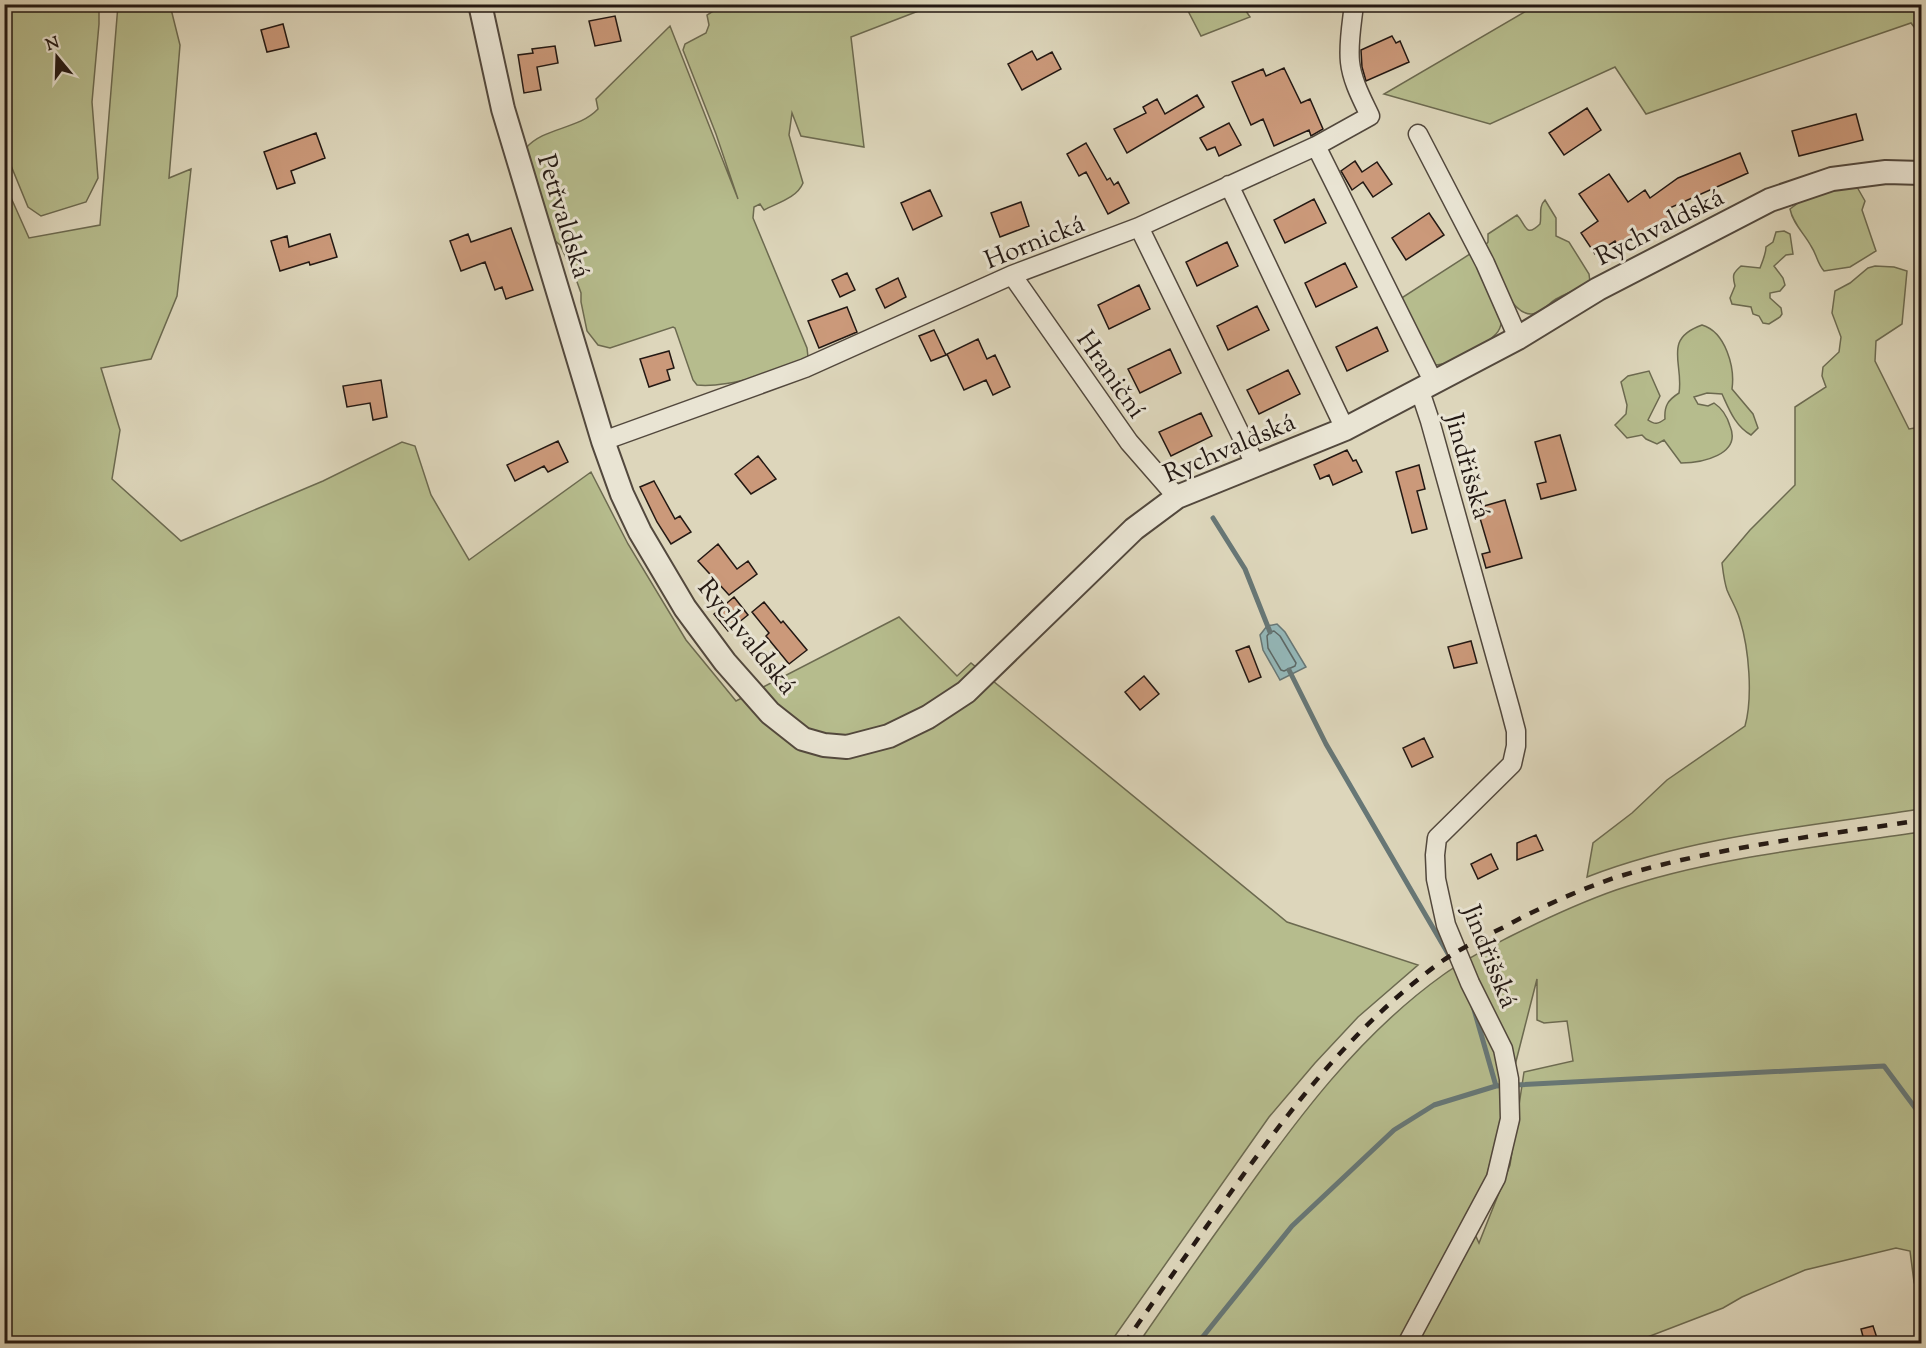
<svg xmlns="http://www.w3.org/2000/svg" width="1926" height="1348" font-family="'Sorts Mill Goudy',serif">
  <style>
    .green { fill: #b6bc8d; stroke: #6c6a50; stroke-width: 1.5; fill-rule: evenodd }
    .water { fill: #94b7b8; stroke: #677776; stroke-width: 1.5 }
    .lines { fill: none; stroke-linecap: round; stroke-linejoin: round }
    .shore { stroke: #5c6866; stroke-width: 1.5 }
    .stream { stroke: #677776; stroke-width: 5 }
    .building { fill: #cb997a; stroke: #231813; stroke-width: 1.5 }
    .minor-casing { stroke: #52483d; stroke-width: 21 }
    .tertiary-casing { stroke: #52483d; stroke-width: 26 }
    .minor { stroke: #e9e4d3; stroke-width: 18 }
    .tertiary { stroke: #e9e4d3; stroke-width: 22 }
    .rail { stroke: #231813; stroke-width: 4.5; stroke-dasharray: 10 10; stroke-linecap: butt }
    .labels { text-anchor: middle; stroke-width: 6; stroke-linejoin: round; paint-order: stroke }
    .street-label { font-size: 26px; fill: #231813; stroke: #e9e4d3 }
  </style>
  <rect width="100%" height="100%" fill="#ddd6bb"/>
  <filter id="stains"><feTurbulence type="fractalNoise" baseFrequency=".00333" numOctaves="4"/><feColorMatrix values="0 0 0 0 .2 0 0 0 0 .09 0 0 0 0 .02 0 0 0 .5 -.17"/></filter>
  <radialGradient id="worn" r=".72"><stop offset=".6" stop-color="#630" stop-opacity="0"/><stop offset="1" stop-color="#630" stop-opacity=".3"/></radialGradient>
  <path class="green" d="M 724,4 L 763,4 L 764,6 L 765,4 L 934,5 L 851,37 L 864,147 L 801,136 L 792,113 L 789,135 L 803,183 C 797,198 777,203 764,210 L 760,204 L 754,207 L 753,218 L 807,348 L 808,357 C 787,372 723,388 697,385 L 693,380 L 675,328 L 673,327 L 610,348 L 598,345 L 587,331 L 581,302 L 581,293 L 576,279 L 560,245 L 553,239 L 526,148 C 544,127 578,130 598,109 L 596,99 L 670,26 L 738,199 L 716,134 L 683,50 L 685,44 L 706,33 L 709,25 L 707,15 Z
    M 1538,4 L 1921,5 L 1921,36 L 1911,23 L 1646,114 L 1615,67 L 1490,124 L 1384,94 Z
    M 4,5 L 99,5 L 99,24 L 92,102 L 98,178 L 86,202 L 41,216 L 28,207 L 5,151 Z
    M 118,5 L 170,5 L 180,45 L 169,178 L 191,169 L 177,296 L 151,359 L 101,368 L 120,430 L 112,479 L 181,541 L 323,481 L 402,442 L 415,446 L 431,495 L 469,560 L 591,472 L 628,544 L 686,640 L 736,701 L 899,617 L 957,676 L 971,663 L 1287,922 L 1418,965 L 1358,1017 L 1315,1063 L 1269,1117 L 1110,1343 L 5,1343 L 4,182 L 29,238 L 100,225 Z
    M 1185,5 L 1242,5 L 1250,17 L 1201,36 Z
    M 1857,187 L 1865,201 L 1862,210 L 1876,251 L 1850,267 L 1824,271 C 1817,263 1817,255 1811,246 C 1804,233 1793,224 1790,209 C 1812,191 1830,190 1857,187 Z
    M 1545,200 L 1556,218 L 1556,236 L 1569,242 L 1589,274 L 1590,282 C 1579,289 1567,293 1556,299 C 1548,304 1542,313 1532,314 C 1510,316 1492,264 1484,247 L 1488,242 L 1488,234 L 1517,215 C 1526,224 1525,239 1540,224 C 1542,216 1538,207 1545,200 Z
    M 1784,231 L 1790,234 L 1793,254 L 1786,255 L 1774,266 L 1783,278 L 1785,285 L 1780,291 L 1770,293 L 1770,298 L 1781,308 L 1782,314 L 1780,317 L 1769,324 L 1763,323 L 1759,316 L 1753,314 L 1751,307 L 1732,304 L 1730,298 L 1735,286 C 1732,275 1733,273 1741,266 L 1760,268 C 1762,263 1766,252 1766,247 L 1773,242 L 1776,232 Z
    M 1473,252 L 1502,320 C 1501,326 1500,330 1496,334 C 1486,345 1449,365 1435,365 L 1400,299 Z
    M 1875,266 L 1894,267 L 1907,271 L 1902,324 L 1876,341 L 1875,361 L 1909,429 L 1921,427 L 1921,809 C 1810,826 1693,836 1587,877 L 1593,843 L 1632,813 L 1667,780 L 1745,726 C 1753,697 1749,649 1740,620 C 1737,609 1731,600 1727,590 C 1724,581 1723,571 1722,563 L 1750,530 L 1795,485 L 1795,407 L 1826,387 L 1822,376 L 1823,367 L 1839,352 L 1841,337 L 1832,313 L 1835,291 L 1850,283 L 1868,268 Z
    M 1702,325 C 1726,332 1735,368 1732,389 L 1753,414 L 1758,428 L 1751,435 C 1735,426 1729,409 1722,394 L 1707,393 L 1694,397 L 1698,404 L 1708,406 L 1714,403 C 1723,409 1727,416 1730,426 C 1742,455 1701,463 1681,463 L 1664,440 L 1657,444 L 1646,439 L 1642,435 L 1627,438 L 1615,425 L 1626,414 L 1627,405 L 1621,382 L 1628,376 L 1649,371 L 1660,396 L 1648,420 C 1655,425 1658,424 1665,419 C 1664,406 1668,400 1679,393 C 1684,364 1662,339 1702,325 Z
    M 1921,832 L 1921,1301 L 1914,1282 L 1910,1251 L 1896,1248 L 1805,1270 L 1742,1297 L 1723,1308 L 1632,1343 L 1542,1343 L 1537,1337 L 1527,1338 L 1529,1344 L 1138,1344 C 1171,1296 1204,1249 1238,1202 C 1297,1119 1359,1035 1443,975 C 1464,960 1488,948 1511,936 C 1545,919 1579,903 1616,890 C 1713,857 1820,847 1921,832 ZM 1537,979 L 1537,1020 L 1544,1023 L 1567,1021 L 1573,1061 L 1524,1072 L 1510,1165 L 1479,1243 L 1473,1230 Z"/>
  <path class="water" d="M 1277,624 L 1285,632 L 1306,667 L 1280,680 L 1263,650 L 1260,635 L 1267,626 Z"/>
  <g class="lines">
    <path class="shore" d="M 1274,631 L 1280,636 L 1296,663 L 1295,666 L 1284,671 L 1281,670 L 1268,648 L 1267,636 L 1270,632 Z"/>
    <path class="stream" d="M 1213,518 L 1245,569 L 1270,632
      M 1289,670 L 1326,744 L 1450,957
      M 1473,1006 L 1496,1086 L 1884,1066 L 1922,1117
      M 1197,1344 L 1292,1226 L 1394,1130 L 1434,1105 L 1496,1086"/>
  </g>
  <path class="building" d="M 615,16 L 621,41 L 595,46 L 589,21 Z
    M 283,24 L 289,47 L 267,52 L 261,30 Z
    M 1392,36 L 1396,43 L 1400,41 L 1409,62 L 1366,81 L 1362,67 L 1361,50 Z
    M 555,46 L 558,63 L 537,67 L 541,90 L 524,93 L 518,55 L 533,53 L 532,49 Z
    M 1032,51 L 1037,60 L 1052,52 L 1061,69 L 1022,90 L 1008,64 Z
    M 1284,68 L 1301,103 L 1310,99 L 1323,129 L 1311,136 L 1309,130 L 1274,146 L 1263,119 L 1251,125 L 1232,82 L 1263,69 L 1266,76 Z
    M 1197,95 L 1204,107 L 1127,153 L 1114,129 L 1146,113 L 1143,107 L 1157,99 L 1165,114 Z
    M 1587,108 L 1601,130 L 1564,155 L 1549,133 Z
    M 1856,114 L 1863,140 L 1799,156 L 1792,131 Z
    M 1229,123 L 1241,145 L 1219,156 L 1215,147 L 1207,150 L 1200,138 Z
    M 316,133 L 325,158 L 291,171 L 295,183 L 277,189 L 264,152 Z
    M 1086,143 L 1107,180 L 1110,178 L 1114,185 L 1118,182 L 1129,203 L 1108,214 L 1086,172 L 1079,176 L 1067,154 Z
    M 1740,153 L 1748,173 L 1665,210 L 1669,218 L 1637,238 L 1635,235 L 1618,246 L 1615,241 L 1595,254 L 1581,233 L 1598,221 L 1579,194 L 1609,174 L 1628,202 L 1645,190 L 1650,198 L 1678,178 Z
    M 1355,161 L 1362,172 L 1377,162 L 1392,184 L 1373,197 L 1363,182 L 1352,190 L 1341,171 Z
    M 930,190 L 942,216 L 913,230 L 901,203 Z
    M 1314,199 L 1326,223 L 1285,243 L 1274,220 Z
    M 1021,202 L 1029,226 L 1000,237 L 991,213 Z
    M 1429,213 L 1444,235 L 1406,260 L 1392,238 Z
    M 511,228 L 533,290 L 506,299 L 502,287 L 495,290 L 485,262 L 461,271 L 450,241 L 468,234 L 471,242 Z
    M 330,234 L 337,257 L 310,265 L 309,262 L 280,271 L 271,241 L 287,236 L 289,247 Z
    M 1227,242 L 1238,266 L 1197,286 L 1186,262 Z
    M 1345,263 L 1357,287 L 1316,307 L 1305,283 Z
    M 847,273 L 855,290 L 840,297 L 832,280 Z
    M 898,278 L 906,297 L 885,308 L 876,289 Z
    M 1139,285 L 1150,309 L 1109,329 L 1098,305 Z
    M 1257,306 L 1269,330 L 1228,350 L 1217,326 Z
    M 847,307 L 857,332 L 819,348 L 808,321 Z
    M 1377,327 L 1388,351 L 1347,371 L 1336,347 Z
    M 934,330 L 946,355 L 931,361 L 919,336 Z
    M 978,339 L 987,359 L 995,355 L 1010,387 L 993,395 L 986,380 L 964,390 L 947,354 Z
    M 1170,349 L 1181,373 L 1140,393 L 1128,369 Z
    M 669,351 L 674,368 L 667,370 L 670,380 L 649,387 L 640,359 Z
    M 1288,370 L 1300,394 L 1259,414 L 1247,390 Z
    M 381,380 L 387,417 L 373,420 L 370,403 L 347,407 L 343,386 Z
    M 1201,413 L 1212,436 L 1171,456 L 1159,432 Z
    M 1560,435 L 1576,490 L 1541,499 L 1537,484 L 1546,482 L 1535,442 Z
    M 558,441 L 568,462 L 548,472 L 544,466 L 515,481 L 507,465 Z
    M 1347,450 L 1353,461 L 1356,460 L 1362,472 L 1333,485 L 1329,475 L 1320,479 L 1314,465 Z
    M 758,456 L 776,479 L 751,494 L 735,474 Z
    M 1419,465 L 1425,489 L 1417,491 L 1427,529 L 1412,533 L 1396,472 Z
    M 654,481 L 675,519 L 680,516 L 691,532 L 671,544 L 657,522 L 640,487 Z
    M 1505,500 L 1522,558 L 1486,568 L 1482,554 L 1490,552 L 1477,508 Z
    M 718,544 L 737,569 L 748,561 L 757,574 L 729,595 L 698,561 Z
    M 734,597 L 748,615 L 728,631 L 714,614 Z
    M 764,602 L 781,623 L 783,621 L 807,650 L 789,664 L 766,636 L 769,633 L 752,612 Z
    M 1471,641 L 1477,663 L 1454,668 L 1448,647 Z
    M 1249,646 L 1261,677 L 1249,682 L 1236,651 Z
    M 1144,676 L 1159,694 L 1140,710 L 1125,692 Z
    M 1424,738 L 1433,757 L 1412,767 L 1403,748 Z
    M 1536,835 L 1543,850 L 1517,860 L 1517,843 Z
    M 1491,854 L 1498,869 L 1478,879 L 1471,864 Z
    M 1873,1326 L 1879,1344 L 1865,1344 L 1861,1329 Z"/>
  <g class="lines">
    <defs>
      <path id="minor" d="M 1418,134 L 1485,263 L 1518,338
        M 1316,146 L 1434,383
        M 1229,185 L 1345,429
        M 1139,227 L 1255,464
        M 1012,275 L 1129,442 L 1177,497
        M 603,441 L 805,368 L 1012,275 L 1139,227 L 1316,146 L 1370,116 C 1362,99 1352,81 1350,62 C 1348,43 1352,23 1354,4
        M 1407,1344 L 1496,1178 L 1510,1119 L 1509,1079 L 1503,1049 L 1470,983 L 1446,925 L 1436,879 L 1435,855 L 1437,838 L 1512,764 L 1516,746 L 1516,731 L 1510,708 L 1430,421 L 1420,391"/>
      <path id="tertiary" d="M 480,4 L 503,109 L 603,441 L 622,494 L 640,532 L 685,608 L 725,662 L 770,713 L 803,739 L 824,745 L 847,747 L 889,736 L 928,717 L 966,692 L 1134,529 L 1177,497 L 1345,429 L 1518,338 L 1598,289 L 1770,200 L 1832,179 L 1886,172 L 1922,173"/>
    </defs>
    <use href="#minor" class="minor-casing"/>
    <use href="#tertiary" class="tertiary-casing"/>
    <use href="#minor" class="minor"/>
    <use href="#tertiary" class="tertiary"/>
    <path class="rail" d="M 1124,1344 C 1158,1295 1192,1247 1226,1199 C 1287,1113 1349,1031 1434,967 C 1455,951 1480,939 1504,927 C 1539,908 1576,891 1614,878 C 1714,847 1819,836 1922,820"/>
  </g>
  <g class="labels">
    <g class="street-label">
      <text transform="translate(565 216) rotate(73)" y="9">Petřvaldská</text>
      <text transform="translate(1659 226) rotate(-27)" y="9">Rychvaldská</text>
      <text transform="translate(1034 241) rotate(-22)" y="9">Hornická</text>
      <text transform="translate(1112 374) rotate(55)" y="9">Hraniční</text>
      <text transform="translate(1229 447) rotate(-23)" y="9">Rychvaldská</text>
      <text transform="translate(1469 466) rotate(74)" y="9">Jindřišská</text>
      <text transform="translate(748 636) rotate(51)" y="9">Rychvaldská</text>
      <text transform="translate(1491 956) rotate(68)" y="9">Jindřišská</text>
    </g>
  </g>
  <rect width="1926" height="1348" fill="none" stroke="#ddd6bb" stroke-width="24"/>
  <rect x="6" y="6" width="1914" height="1336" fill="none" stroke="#231813" stroke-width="3"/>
  <rect x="12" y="12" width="1902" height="1324" fill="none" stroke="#231813" stroke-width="1.5"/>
  <g transform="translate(57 57) rotate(341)" stroke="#e9e4d3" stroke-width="4.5" paint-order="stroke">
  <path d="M0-4.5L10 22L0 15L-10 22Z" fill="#231813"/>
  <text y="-9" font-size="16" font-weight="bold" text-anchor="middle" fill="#231813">N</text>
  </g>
  <rect width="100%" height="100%" filter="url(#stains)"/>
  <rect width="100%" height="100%" fill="url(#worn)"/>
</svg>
